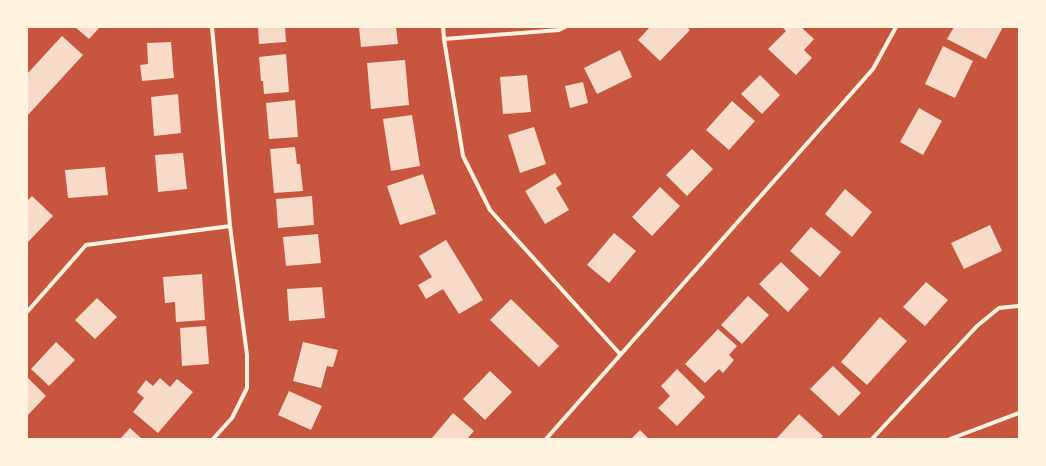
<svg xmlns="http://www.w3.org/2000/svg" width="1046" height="466" font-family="'Work Sans',sans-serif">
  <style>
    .building { fill: #f7dbc8 }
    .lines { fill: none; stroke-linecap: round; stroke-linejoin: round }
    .minor { stroke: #fff3e0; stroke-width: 4 }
  </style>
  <rect width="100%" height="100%" fill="#c8553d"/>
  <path class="building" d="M 75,27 L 100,27 L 89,39 Z
    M 258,27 L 285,27 L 286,42 L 259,44 Z
    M 359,27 L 396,27 L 398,44 L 361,47 Z
    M 650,27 L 687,27 L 690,30 L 660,61 L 638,40 Z
    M 782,27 L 801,27 L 814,39 L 804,50 L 812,58 L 796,75 L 768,49 L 786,31 Z
    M 954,27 L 1003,27 L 986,59 L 947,39 Z
    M 62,36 L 83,55 L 27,116 L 27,74 Z
    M 171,42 L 174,78 L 142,81 L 140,65 L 148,64 L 147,43 Z
    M 943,46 L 973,61 L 955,98 L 925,84 Z
    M 620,50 L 632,77 L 597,94 L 584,68 Z
    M 286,54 L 289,92 L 264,94 L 263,81 L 261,81 L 259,57 Z
    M 405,60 L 409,105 L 371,109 L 367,63 Z
    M 527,75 L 531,112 L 503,114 L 500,77 Z
    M 760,75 L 780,95 L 762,114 L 741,94 Z
    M 583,82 L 588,103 L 570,108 L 565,86 Z
    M 178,94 L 181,133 L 154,136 L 151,97 Z
    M 295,100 L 298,137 L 269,139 L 266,103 Z
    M 732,101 L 755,121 L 729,150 L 706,130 Z
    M 919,108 L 942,121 L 923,155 L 900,142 Z
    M 412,115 L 420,166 L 391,171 L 383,119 Z
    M 534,127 L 546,164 L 520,173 L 508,135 Z
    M 295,147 L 297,164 L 300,164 L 303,191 L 274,193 L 270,149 Z
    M 692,149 L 713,169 L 687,196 L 666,175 Z
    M 183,153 L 187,189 L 158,192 L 155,155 Z
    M 105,167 L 108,195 L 68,198 L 65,170 Z
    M 555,173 L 562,184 L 556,188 L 569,210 L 545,224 L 525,191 Z
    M 423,174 L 436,214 L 400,225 L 387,186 Z
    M 660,187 L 680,206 L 652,236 L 632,217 Z
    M 845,189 L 872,212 L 852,237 L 825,214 Z
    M 32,196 L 53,216 L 28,242 L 27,241 L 27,201 Z
    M 312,196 L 314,225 L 278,228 L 276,199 Z
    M 990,225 L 1002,251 L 964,269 L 951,243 Z
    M 811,227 L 841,252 L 820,277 L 790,251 Z
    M 614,233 L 636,251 L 609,283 L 587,265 Z
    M 318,234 L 321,263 L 286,266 L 283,237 Z
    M 446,240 L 483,300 L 459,314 L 443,289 L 426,299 L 418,285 L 432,277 L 419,256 Z
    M 781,262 L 809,289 L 788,312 L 759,284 Z
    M 202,274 L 205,320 L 176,322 L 175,302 L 165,303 L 163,277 Z
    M 926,282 L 948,300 L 925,326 L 903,307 Z
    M 322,287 L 325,318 L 289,321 L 287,289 Z
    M 748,296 L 769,315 L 742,344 L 721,325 Z
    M 97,298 L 117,317 L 95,339 L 75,320 Z
    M 511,299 L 559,346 L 539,367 L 490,320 Z
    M 880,317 L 907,341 L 867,385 L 841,362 Z
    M 206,326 L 209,364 L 182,366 L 180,328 Z
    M 718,329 L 737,346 L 729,355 L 734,360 L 723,373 L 719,369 L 705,383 L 685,364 Z
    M 56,342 L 75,360 L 49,386 L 31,369 Z
    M 303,342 L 338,350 L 333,367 L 327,366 L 321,388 L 293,381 Z
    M 833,366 L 861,393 L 839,416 L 810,389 Z
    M 677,369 L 705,397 L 677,426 L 658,408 L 670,396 L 661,386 Z
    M 490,371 L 512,392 L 485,420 L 463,399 Z
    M 27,377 L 46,396 L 27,416 Z
    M 160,378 L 170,387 L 177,379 L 193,392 L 158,433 L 133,412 L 144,398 L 137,392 L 146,380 L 153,386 Z
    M 289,391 L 322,406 L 311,430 L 278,415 Z
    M 453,413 L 474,431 L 467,439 L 431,439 Z
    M 799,414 L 823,436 L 820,439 L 776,439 Z
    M 130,428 L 142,439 L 120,439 Z
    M 640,430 L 649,439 L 631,439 Z"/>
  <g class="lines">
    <path class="minor" d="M 212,27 L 230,226 L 247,355 L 247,388 L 232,418 L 213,439
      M 443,27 L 444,39 L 463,156 L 490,210 L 620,354
      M 444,39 L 559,30 L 565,27
      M 27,312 L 86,245 L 230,226
      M 546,439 L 873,69 L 896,27
      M 872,439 L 977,326 L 999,308 L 1019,306
      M 950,439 L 1019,413"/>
  </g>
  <rect width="1046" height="466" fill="none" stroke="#fff3e0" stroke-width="56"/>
</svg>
